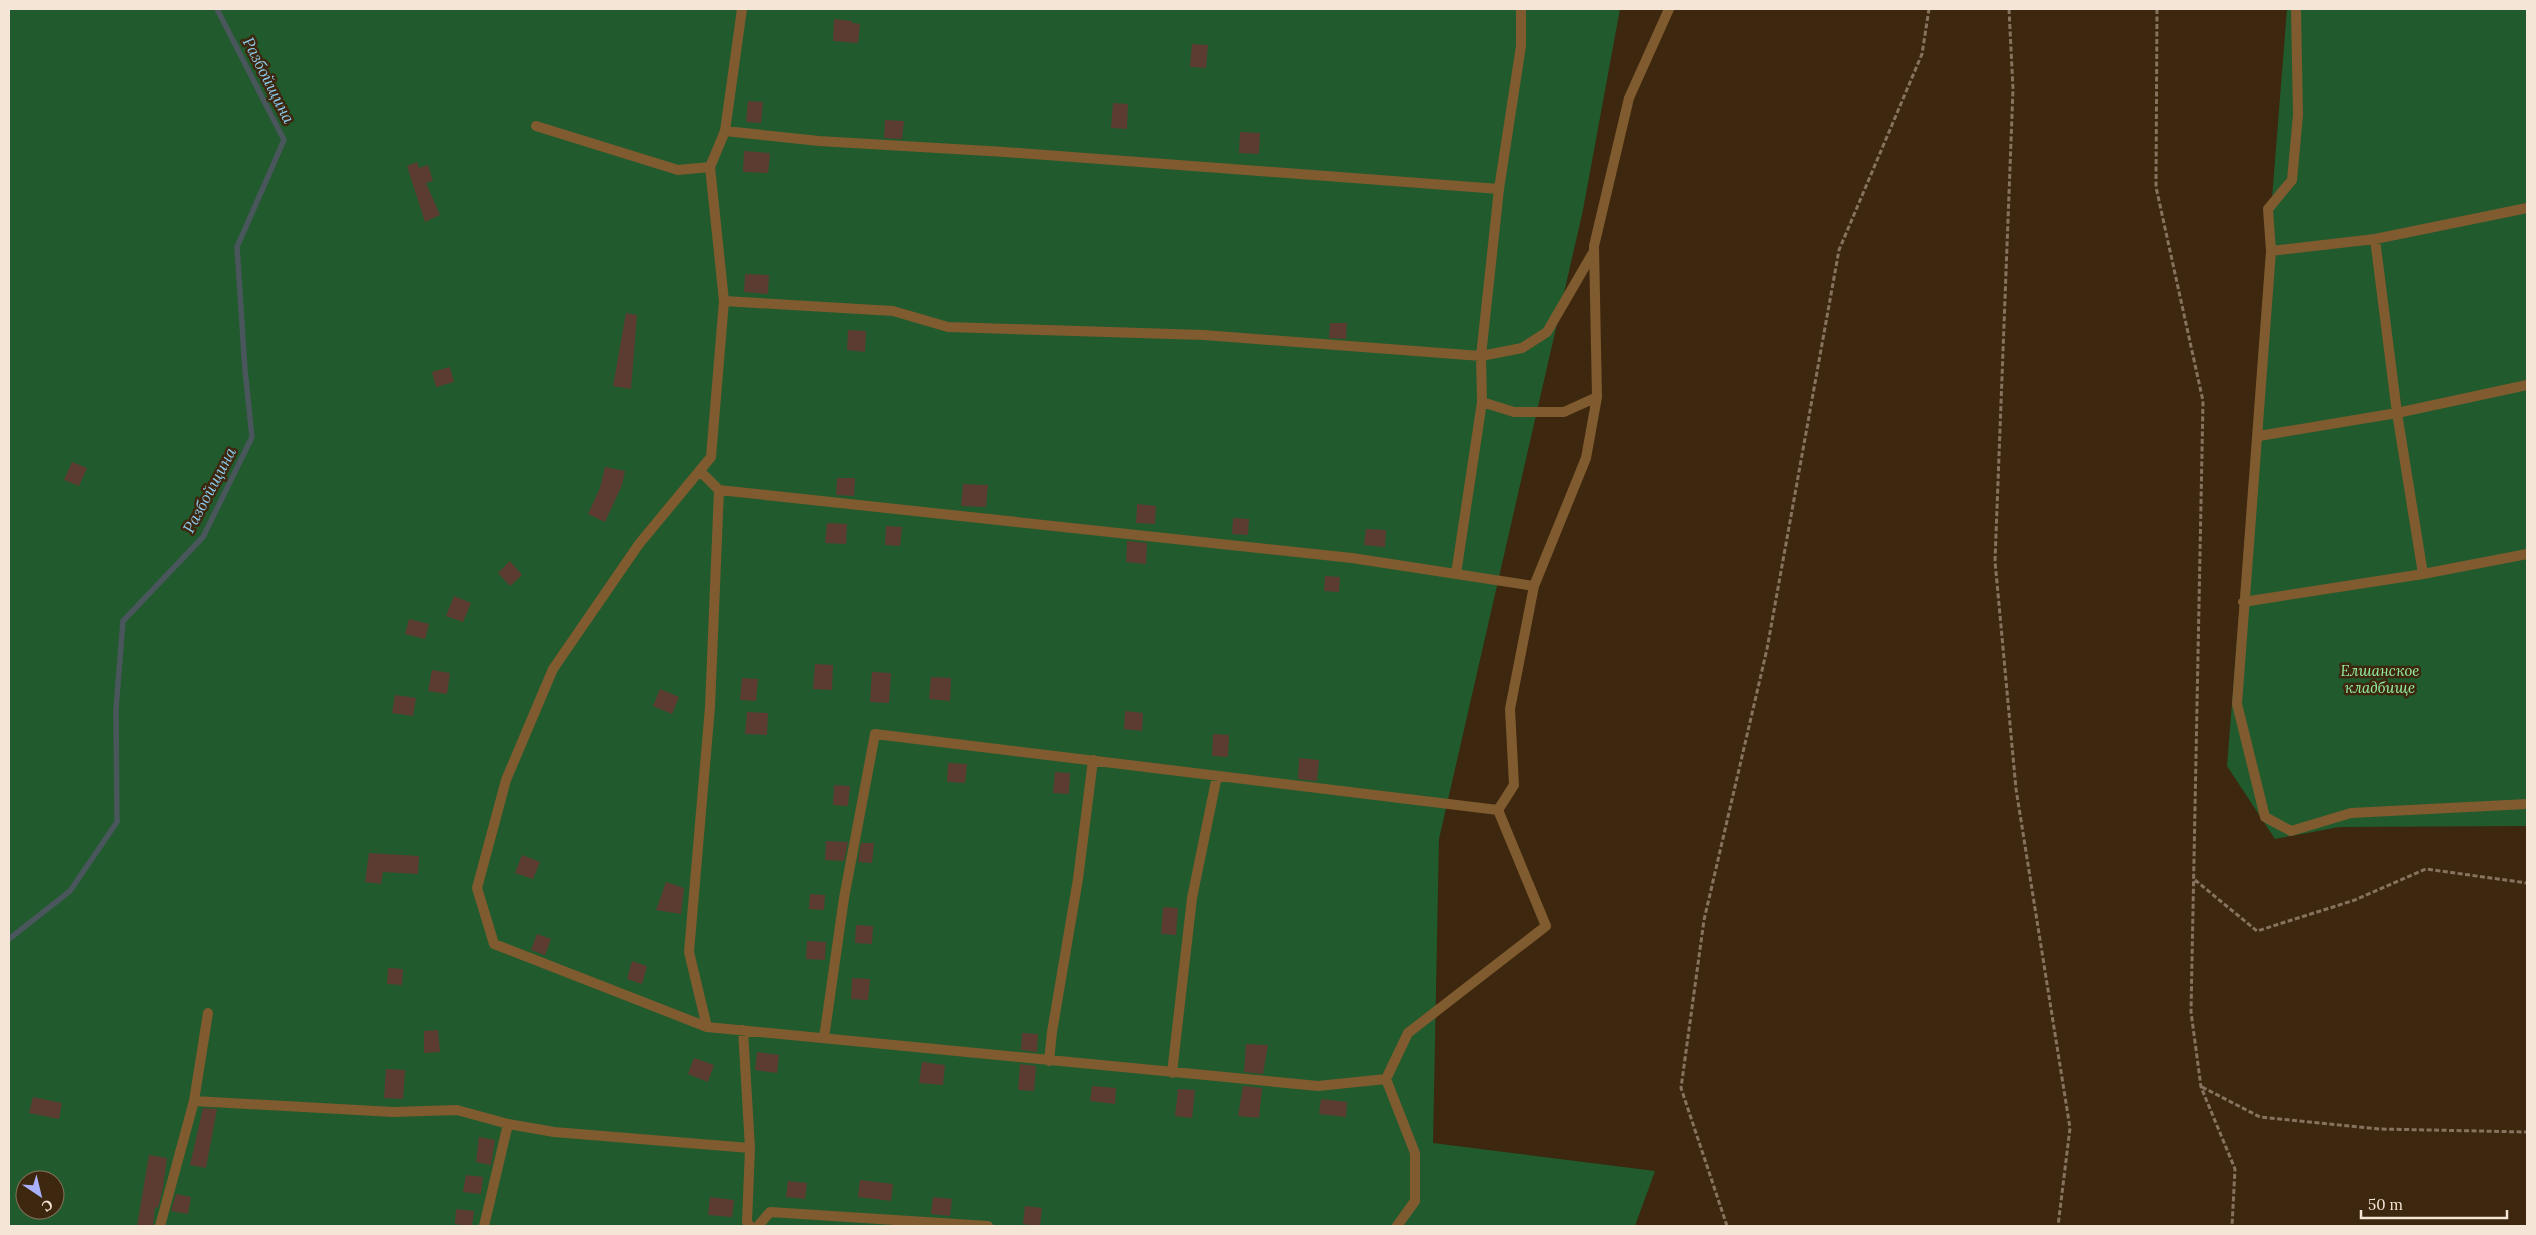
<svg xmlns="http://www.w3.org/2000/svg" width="2536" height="1235" font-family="Lora,serif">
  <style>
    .green { fill: #215a2d; fill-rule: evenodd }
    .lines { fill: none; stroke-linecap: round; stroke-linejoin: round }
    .stream { stroke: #49565c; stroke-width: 5.5 }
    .building { fill: #5c3c30 }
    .path { stroke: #86735f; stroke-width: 3; stroke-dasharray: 5 2.5; stroke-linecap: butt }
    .lane { stroke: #7f5b2f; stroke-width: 10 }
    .labels { text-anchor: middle; stroke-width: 5; stroke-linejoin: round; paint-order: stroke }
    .park-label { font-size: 15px; font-style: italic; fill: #94f1a3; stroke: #3d270e }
    .water-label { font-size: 16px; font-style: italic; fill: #8bcbf0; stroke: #3d270e }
  </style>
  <rect width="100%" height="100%" fill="#3d270e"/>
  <path class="green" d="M 9,9 L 1620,9 L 1583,210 L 1439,839 L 1433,1143 L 1655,1171 L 1635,1226 L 9,1226 ZM 25,1180 L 55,1180 L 55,1210 L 25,1210 Z
    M 2287,9 L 2527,9 L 2527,826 L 2339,827 L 2275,839 L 2227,766 Z"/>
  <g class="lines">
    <path class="stream" d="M 9,939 L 70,891 L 117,822 L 116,709 L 123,621 L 203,537 L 252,437 L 245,370 L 237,247 L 284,140 L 217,9"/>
  </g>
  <path class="building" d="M 834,19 L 852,21 L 852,23 L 860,24 L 858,43 L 833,41 Z
    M 1192,44 L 1208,45 L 1206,68 L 1190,67 Z
    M 748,101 L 763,102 L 761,123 L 746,122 Z
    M 1113,103 L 1128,104 L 1127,129 L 1111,128 Z
    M 885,120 L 904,121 L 902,139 L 884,138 Z
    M 1240,132 L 1260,133 L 1259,154 L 1239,153 Z
    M 744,151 L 770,153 L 768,173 L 743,172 Z
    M 417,162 L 419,168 L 428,165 L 433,181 L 426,183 L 440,215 L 425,222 L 407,166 Z
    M 745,274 L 769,275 L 768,294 L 744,292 Z
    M 626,313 L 637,315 L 631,389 L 613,386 Z
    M 1330,323 L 1347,323 L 1346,339 L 1329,338 Z
    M 848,330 L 866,331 L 865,352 L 847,350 Z
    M 450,367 L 454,382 L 436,387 L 432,372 Z
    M 72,462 L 87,468 L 79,486 L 64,480 Z
    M 605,467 L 625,471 L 622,485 L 605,522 L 588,514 L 600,488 Z
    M 837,478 L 855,478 L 854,496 L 836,495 Z
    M 963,484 L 988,485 L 986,507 L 961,506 Z
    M 1137,504 L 1156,506 L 1155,524 L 1136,523 Z
    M 1233,518 L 1249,519 L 1248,535 L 1232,534 Z
    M 827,523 L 847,524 L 846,544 L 825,543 Z
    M 886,526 L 902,527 L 900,546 L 885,545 Z
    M 1366,529 L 1386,530 L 1385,547 L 1364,545 Z
    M 1127,541 L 1147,543 L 1146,564 L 1126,562 Z
    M 510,561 L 522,575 L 510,586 L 498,573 Z
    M 1325,576 L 1340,577 L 1339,592 L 1324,591 Z
    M 454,596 L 471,603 L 463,622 L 446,616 Z
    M 409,619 L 429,624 L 425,639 L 405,634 Z
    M 815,664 L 833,665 L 832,690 L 813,689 Z
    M 432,670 L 450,673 L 447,694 L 428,691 Z
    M 872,672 L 891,673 L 889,703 L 870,702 Z
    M 931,677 L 951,678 L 950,701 L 929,699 Z
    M 742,678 L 758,679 L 756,701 L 740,700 Z
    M 660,689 L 679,697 L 672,714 L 653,706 Z
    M 395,695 L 416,698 L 413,716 L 392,713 Z
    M 1125,711 L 1143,713 L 1142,731 L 1124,729 Z
    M 747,712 L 768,713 L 767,735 L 745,734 Z
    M 1213,734 L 1229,735 L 1228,757 L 1212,756 Z
    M 1299,758 L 1319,760 L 1317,781 L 1298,779 Z
    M 948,763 L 967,764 L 965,783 L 947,782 Z
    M 1055,772 L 1070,773 L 1069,794 L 1053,793 Z
    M 834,785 L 850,786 L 848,806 L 833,805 Z
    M 826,841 L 848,842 L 844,861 L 825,860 Z
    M 861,843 L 874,843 L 872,863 L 858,862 Z
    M 369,853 L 419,856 L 418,874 L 383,872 L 381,884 L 365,882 Z
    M 522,855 L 540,862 L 533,879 L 515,873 Z
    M 666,882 L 684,888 L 681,914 L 656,910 Z
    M 810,894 L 825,895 L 824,910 L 809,909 Z
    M 1163,907 L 1178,908 L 1176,935 L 1161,934 Z
    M 856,925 L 873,926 L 872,944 L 855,943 Z
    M 537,934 L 551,939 L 545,955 L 531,950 Z
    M 807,941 L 826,942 L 825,960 L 806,959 Z
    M 632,961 L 647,966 L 642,984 L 627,979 Z
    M 388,968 L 403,969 L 402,985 L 387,984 Z
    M 852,978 L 870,979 L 868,1000 L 851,999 Z
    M 438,1030 L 440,1052 L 424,1053 L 424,1031 Z
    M 1022,1033 L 1038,1034 L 1037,1052 L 1021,1050 Z
    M 1246,1044 L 1268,1045 L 1263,1074 L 1244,1072 Z
    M 757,1052 L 779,1055 L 777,1073 L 755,1070 Z
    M 694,1058 L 714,1065 L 708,1082 L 688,1074 Z
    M 922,1062 L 945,1065 L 943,1085 L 919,1083 Z
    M 1020,1064 L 1036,1066 L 1034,1091 L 1018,1090 Z
    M 386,1069 L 405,1070 L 403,1099 L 384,1098 Z
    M 1092,1086 L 1116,1088 L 1115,1104 L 1090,1101 Z
    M 1243,1086 L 1262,1088 L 1259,1118 L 1238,1116 Z
    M 1178,1089 L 1195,1090 L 1192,1118 L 1175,1116 Z
    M 33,1097 L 62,1103 L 59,1119 L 29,1113 Z
    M 1321,1099 L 1347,1102 L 1346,1117 L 1319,1114 Z
    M 203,1108 L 217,1109 L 206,1168 L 190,1165 Z
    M 479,1137 L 495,1140 L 491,1165 L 476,1162 Z
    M 149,1155 L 167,1158 L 163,1188 L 158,1208 L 155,1207 L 153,1226 L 137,1226 Z
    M 466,1175 L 483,1177 L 481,1194 L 463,1192 Z
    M 860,1180 L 893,1184 L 891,1201 L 858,1197 Z
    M 788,1181 L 807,1183 L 805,1199 L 786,1197 Z
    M 176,1194 L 191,1197 L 188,1214 L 171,1211 Z
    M 710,1197 L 734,1200 L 732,1217 L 708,1215 Z
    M 933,1197 L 952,1199 L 950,1216 L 931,1214 Z
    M 1025,1206 L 1042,1208 L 1040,1226 L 1023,1224 Z
    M 456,1209 L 474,1211 L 472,1226 L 455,1224 Z"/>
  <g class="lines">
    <path class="path" d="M 2009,9 L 2013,89 L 1995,561 L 2016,789 L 2070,1128 L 2058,1226
      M 2157,9 L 2156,187 L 2203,401 L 2191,1012 L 2201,1087 L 2235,1169 L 2232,1226
      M 2195,880 L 2257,931 L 2355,900 L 2426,869 L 2527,883
      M 2202,1087 L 2260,1117 L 2380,1129 L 2527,1132
      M 1727,1226 L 1681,1088 L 1704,920 L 1767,649 L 1839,250 L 1922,54 L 1929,9"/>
    <path class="lane" d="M 742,9 L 725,131 L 710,167 L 724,301 L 711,457 L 639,544 L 553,669 L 506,780 L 477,888 L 494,944 L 707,1027 L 1318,1086 L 1386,1079
      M 1521,9 L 1521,46 L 1499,189 L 1481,356 L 1522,348 L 1547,332 L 1594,251
      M 2296,9 L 2298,115 L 2292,180 L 2268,209 L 2271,251 L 2237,704 L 2265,817 L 2291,831 L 2351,813 L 2527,804
      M 536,126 L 678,170 L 710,167
      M 725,131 L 819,141 L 1005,152 L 1499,189
      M 2375,239 L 2397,413 L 2423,574
      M 2271,251 L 2375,239 L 2527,208
      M 724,301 L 893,311 L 948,327 L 1204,335 L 1481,356 L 1482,402 L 1456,574
      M 1482,402 L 1514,412 L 1564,412 L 1597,397
      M 2259,436 L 2397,413 L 2527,385
      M 700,471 L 719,490
      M 2243,602 L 2423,574 L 2527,554
      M 707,1027 L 689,952 L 710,707 L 719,490 L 1352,558 L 1534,586
      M 743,1030 L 750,1148 L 747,1222 L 750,1226
      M 824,1038 L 844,898 L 875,734 L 1498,810
      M 1049,1061 L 1052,1032 L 1078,879 L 1093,760
      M 1172,1073 L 1192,898 L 1217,776
      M 194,1101 L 393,1112 L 457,1110 L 508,1124 L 554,1132 L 750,1148
      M 160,1226 L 194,1101 L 208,1013
      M 484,1226 L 508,1124
      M 758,1226 L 770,1212 L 988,1226
      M 1397,1226 L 1415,1201 L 1415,1153 L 1386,1079 L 1408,1033 L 1546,926 L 1498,810 L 1514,785 L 1510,709 L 1534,586 L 1586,458 L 1597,397 L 1594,246 L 1629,98 L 1669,9"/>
  </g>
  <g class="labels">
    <g class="park-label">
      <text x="2380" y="676">Елшанское<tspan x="2380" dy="17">кладбище</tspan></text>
    </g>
    <g class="water-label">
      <text transform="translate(269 80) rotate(63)" y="6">Разбойщина</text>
      <text transform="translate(209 490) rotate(-62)" y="6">Разбойщина</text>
    </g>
  </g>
  <rect width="2536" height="1235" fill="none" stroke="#f4e5d7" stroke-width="20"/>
  <g transform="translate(40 1195) rotate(145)"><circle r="24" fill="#3d270e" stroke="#86735e"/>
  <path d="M0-4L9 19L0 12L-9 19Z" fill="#a9b0fc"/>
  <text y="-8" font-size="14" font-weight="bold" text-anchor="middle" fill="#f4e5d7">С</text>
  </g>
  <path d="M2361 1210v8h146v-8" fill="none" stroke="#f4e5d7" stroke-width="2.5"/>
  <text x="2368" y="1210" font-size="15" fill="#f4e5d7" stroke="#3d270e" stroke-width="4" paint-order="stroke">50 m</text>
</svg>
